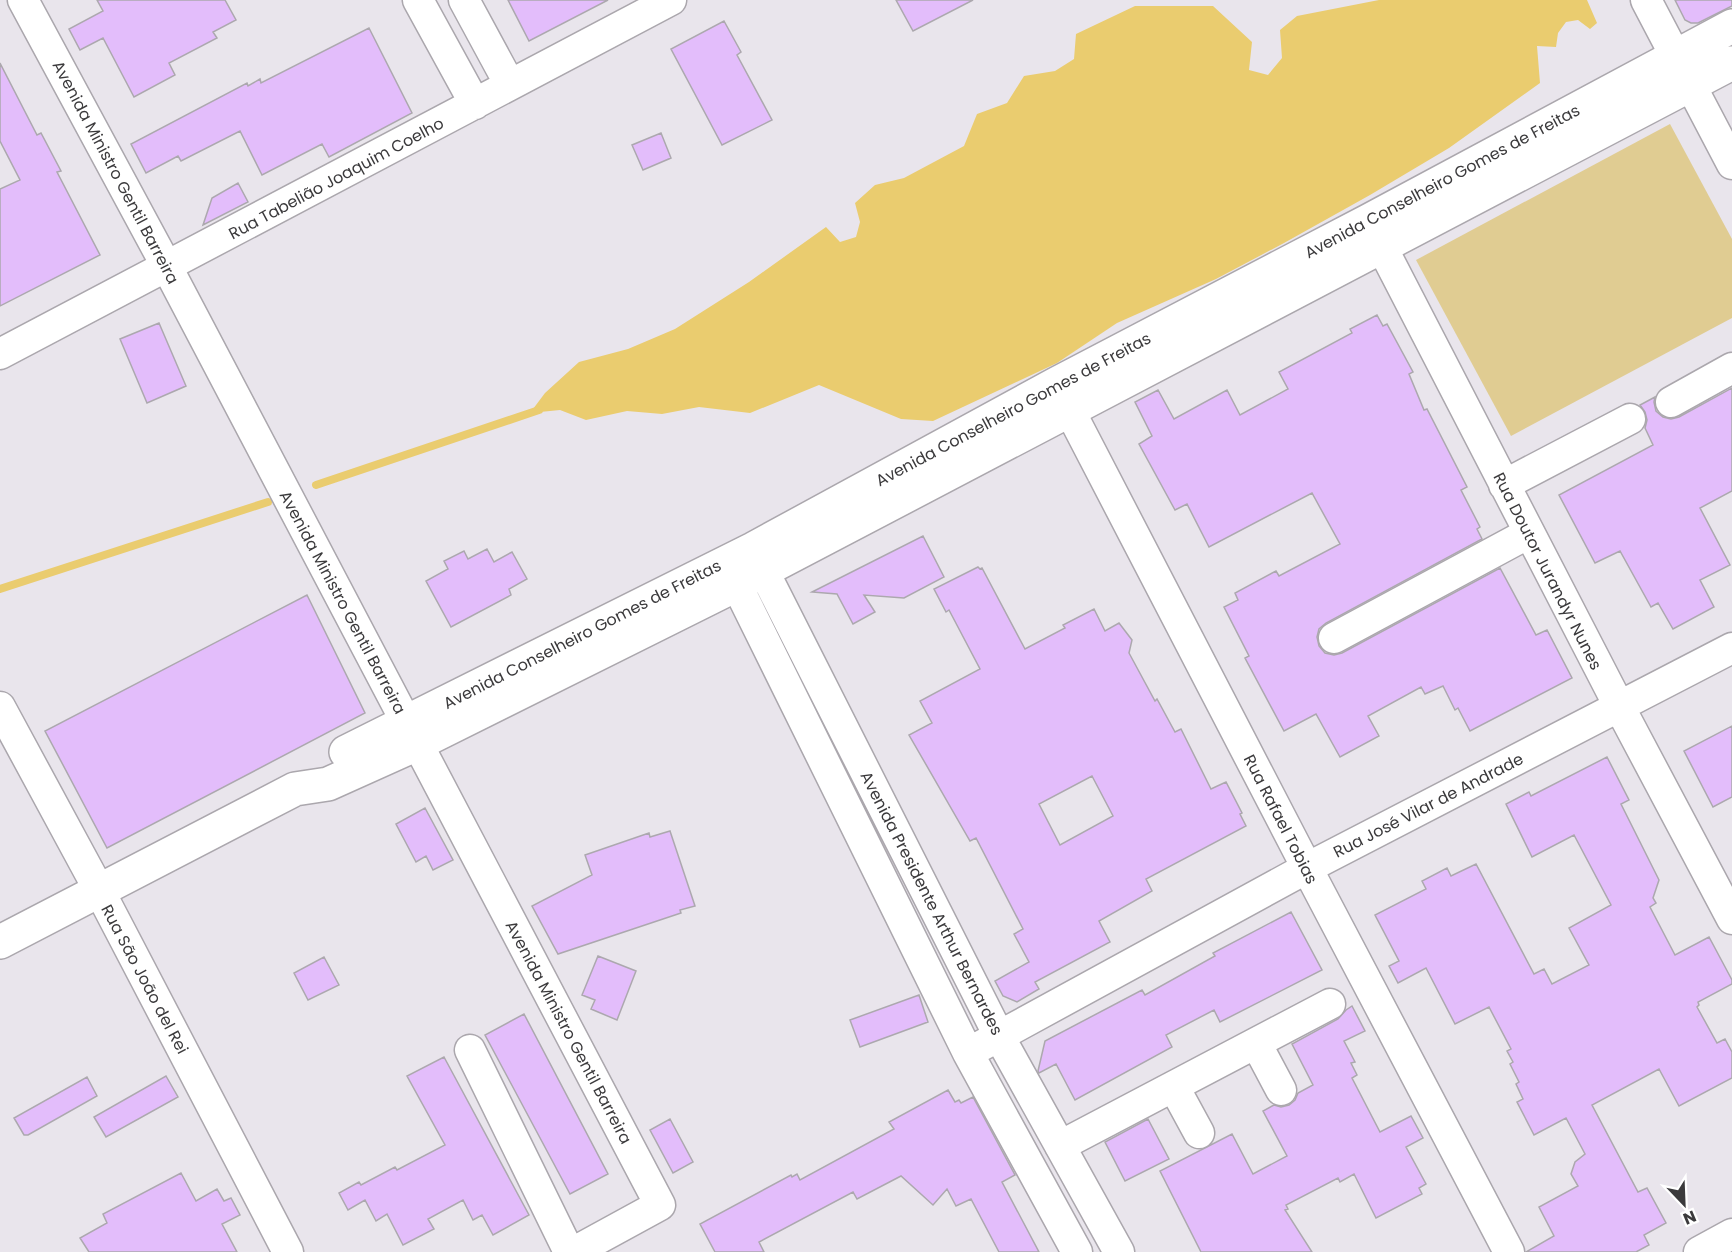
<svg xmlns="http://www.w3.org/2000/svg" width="1732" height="1252" font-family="Poppins,sans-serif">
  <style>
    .green { fill: #e0cc92 }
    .water { fill: #eacc6f }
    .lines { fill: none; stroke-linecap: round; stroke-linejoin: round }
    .stream { stroke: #eacc6f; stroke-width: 8 }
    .building { fill: #e3bdfb; stroke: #aca8ae; stroke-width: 1.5; fill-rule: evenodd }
    .minor-casing { stroke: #aba7ad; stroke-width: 33 }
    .tertiary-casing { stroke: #aba7ad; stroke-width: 36 }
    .minor { stroke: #fff; stroke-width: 30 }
    .tertiary { stroke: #fff; stroke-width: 33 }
    .labels { text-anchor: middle; stroke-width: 5; stroke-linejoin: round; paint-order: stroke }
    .street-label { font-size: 16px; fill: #3b3a3c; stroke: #fff }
  </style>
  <rect width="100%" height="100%" fill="#e9e5ec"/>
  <path class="green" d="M 1670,124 L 1732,239 L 1732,318 L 1511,436 L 1416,260 Z"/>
  <path class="water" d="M 1379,0 L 1587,0 L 1597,23 L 1590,29 L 1578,20 L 1566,22 L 1558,33 L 1556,47 L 1537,46 L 1540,83 L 1449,148 L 1370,195 L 1284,243 L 1216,279 L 1117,323 L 1057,363 L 933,421 L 901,419 L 819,385 L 750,413 L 699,407 L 662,414 L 627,411 L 586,420 L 560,410 L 530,413 L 545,393 L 579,362 L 628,349 L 675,329 L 749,282 L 826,227 L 840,242 L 856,237 L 860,222 L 855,203 L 875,185 L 904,178 L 964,146 L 977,114 L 1007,103 L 1024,76 L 1055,71 L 1074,59 L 1076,34 L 1135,6 L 1213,6 L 1252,42 L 1249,70 L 1268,75 L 1282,58 L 1280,30 L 1297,16 Z"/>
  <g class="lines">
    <path class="stream" d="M 316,485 L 539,410
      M 0,589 L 268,502"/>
  </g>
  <path class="building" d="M 97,0 L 225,0 L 236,20 L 213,32 L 217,38 L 169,63 L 175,75 L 134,97 L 103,38 L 80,50 L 69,29 L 103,11 Z
    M 508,0 L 608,0 L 529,41 Z
    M 896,0 L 973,0 L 913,31 Z
    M 1675,0 L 1732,0 L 1732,6 L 1698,23 L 1691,23 L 1685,20 Z
    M 724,21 L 741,52 L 737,55 L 772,120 L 722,145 L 671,49 Z
    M 369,28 L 412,113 L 329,157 L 322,144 L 262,175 L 240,131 L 181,161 L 178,156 L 146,173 L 131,144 L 247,83 L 248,86 L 260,79 L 261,83 Z
    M 0,63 L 37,135 L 41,133 L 61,171 L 57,172 L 100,255 L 0,306 L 0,189 L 20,180 L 0,141 Z
    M 661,133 L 671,158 L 643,170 L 632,145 Z
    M 238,183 L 248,202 L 203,225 L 212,198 Z
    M 1377,315 L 1383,326 L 1387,324 L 1413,372 L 1409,374 L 1424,410 L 1427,409 L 1467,487 L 1461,490 L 1480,527 L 1477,529 L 1482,539 L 1326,623 L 1319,629 L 1317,637 L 1319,646 L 1325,653 L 1334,655 L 1342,653 L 1500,568 L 1536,635 L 1547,630 L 1572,678 L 1470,731 L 1458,708 L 1455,710 L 1443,686 L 1425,694 L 1421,687 L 1368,716 L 1379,736 L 1340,757 L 1316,714 L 1284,731 L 1245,658 L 1249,656 L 1224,607 L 1238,600 L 1235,593 L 1276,571 L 1279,576 L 1340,544 L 1312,493 L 1209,547 L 1187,504 L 1175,510 L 1139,444 L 1152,436 L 1135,402 L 1158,390 L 1174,419 L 1227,390 L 1240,415 L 1288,389 L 1279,372 L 1352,333 L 1350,329 Z
    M 159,323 L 186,386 L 147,403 L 120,339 Z
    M 1732,388 L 1732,491 L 1700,508 L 1730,565 L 1700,580 L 1714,607 L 1673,629 L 1658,603 L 1651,607 L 1620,551 L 1595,563 L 1559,495 L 1653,445 L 1645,428 L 1647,420 L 1645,412 L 1640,405 L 1655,397 L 1654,402 L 1656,411 L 1663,417 L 1671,419 L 1679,417 Z
    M 923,536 L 944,577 L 904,598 L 864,595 L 875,612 L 853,624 L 837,594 L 812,592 Z
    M 487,549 L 494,562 L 512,552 L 527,579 L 509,589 L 511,595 L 451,627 L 426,581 L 448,569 L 444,561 L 464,551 L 468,559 Z
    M 978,567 L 980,569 L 982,568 L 1025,649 L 1065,628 L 1063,625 L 1094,609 L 1105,631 L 1119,623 L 1132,640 L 1129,653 L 1155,701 L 1157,699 L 1175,732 L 1181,729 L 1211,789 L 1226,782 L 1242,813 L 1240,814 L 1246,826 L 1146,879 L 1152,891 L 1099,921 L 1110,942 L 1035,982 L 1039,989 L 1017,1002 L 1003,996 L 995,981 L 1029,962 L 1014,934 L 1023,929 L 976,838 L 970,841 L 909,735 L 932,723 L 920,701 L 980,669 L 949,610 L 946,612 L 934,589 ZM 1092,776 L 1113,816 L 1060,845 L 1039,804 Z
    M 307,595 L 365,713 L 107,848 L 45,731 Z
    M 1732,726 L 1732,797 L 1713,807 L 1684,751 Z
    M 1607,757 L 1629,800 L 1621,804 L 1659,880 L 1653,898 L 1656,903 L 1650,907 L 1675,955 L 1709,937 L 1732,980 L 1732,984 L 1698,1002 L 1699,1005 L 1697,1007 L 1717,1043 L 1725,1039 L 1732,1052 L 1732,1078 L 1679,1106 L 1659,1069 L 1592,1105 L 1638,1192 L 1647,1188 L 1666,1223 L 1644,1235 L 1649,1245 L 1636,1252 L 1526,1252 L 1554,1236 L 1539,1207 L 1578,1186 L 1571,1174 L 1575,1162 L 1585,1154 L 1566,1118 L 1534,1135 L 1517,1102 L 1523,1099 L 1516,1084 L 1519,1082 L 1510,1064 L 1513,1062 L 1507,1051 L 1511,1049 L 1489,1007 L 1455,1024 L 1426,968 L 1398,983 L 1389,966 L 1399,961 L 1375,915 L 1426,889 L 1422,881 L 1447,868 L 1451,876 L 1476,864 L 1534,974 L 1544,969 L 1552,984 L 1589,965 L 1569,928 L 1611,905 L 1574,835 L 1532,857 L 1506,804 L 1529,792 L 1531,796 Z
    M 425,808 L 453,860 L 433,870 L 426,856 L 416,862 L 396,824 Z
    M 670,831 L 695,906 L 680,910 L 681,913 L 558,954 L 532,906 L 592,875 L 585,855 L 649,833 L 650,837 Z
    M 1291,912 L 1322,970 L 1220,1022 L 1214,1010 L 1166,1035 L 1172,1047 L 1075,1100 L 1056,1064 L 1039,1073 L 1038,1071 L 1045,1041 L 1142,990 L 1145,995 L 1215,956 L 1213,953 Z
    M 598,956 L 636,971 L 617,1020 L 591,1009 L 595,1000 L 582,995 Z
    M 324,957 L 339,985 L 308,1000 L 294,973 Z
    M 919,995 L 928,1022 L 860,1047 L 850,1020 Z
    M 1352,1006 L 1365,1031 L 1344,1041 L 1355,1062 L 1351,1063 L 1357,1075 L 1352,1078 L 1380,1132 L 1411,1116 L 1423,1138 L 1406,1147 L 1426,1184 L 1419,1188 L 1422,1194 L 1376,1218 L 1354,1174 L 1340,1182 L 1338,1178 L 1286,1205 L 1288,1209 L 1285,1210 L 1312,1252 L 1201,1252 L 1160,1171 L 1232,1134 L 1253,1174 L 1287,1156 L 1263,1111 L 1274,1105 L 1281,1107 L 1289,1105 L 1295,1100 L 1298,1093 L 1313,1085 L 1292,1044 L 1338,1019 L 1346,1010 Z
    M 524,1014 L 608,1174 L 570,1194 L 485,1035 Z
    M 444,1057 L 529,1215 L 493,1235 L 482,1215 L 473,1220 L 463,1200 L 428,1219 L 434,1229 L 403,1245 L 387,1214 L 376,1221 L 365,1200 L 348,1210 L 339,1193 L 359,1182 L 361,1185 L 395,1167 L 397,1170 L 445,1145 L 407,1076 Z
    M 166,1076 L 178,1097 L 106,1137 L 94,1117 Z
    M 87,1077 L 97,1096 L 28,1135 L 24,1135 L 14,1118 Z
    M 948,1090 L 955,1102 L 959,1100 L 961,1103 L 973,1097 L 1015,1175 L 1002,1182 L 1039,1252 L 999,1252 L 971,1199 L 956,1206 L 947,1189 L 933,1205 L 901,1176 L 857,1199 L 853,1192 L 759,1242 L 764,1252 L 715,1252 L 700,1224 L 791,1175 L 792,1177 L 797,1174 L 800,1180 L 894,1129 L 889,1122 Z
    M 670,1119 L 693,1162 L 673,1173 L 650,1130 Z
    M 1148,1119 L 1169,1159 L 1125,1181 L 1105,1142 Z
    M 181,1173 L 196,1201 L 217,1189 L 224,1201 L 231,1198 L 240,1215 L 222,1224 L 237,1252 L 89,1252 L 80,1238 L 107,1223 L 103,1214 Z"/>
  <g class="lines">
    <defs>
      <path id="minor" d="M 23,0 L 167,267 L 660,1205 L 574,1252
        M 418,0 L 475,104
        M 464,0 L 510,85
        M 1646,0 L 1732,164
        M 1371,226 L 1619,706 L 1732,919
        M 0,354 L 671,0
        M 1058,388 L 1307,868 L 1509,1252
        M 1671,402 L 1732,368
        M 1504,485 L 1630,419
        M 753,550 L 999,1036 L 1119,1252
        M 726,563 L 968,1053 L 1077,1252
        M 1334,638 L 1529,533
        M 0,707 L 99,890 L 288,1252
        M 1256,1043 L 1281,1090
        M 470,1050 L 569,1252
        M 968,1053 L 1307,868 L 1732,648
        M 1174,1087 L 1199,1133
        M 1060,1146 L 1330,1004
        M 1699,1252 L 1732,1234"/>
      <path id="tertiary" d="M 346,752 L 753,549 L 1056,384 L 1368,221 L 1732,26
        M 0,942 L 295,789 L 328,784 L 417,744 L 738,584 L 1732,63"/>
    </defs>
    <use href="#minor" class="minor-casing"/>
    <use href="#tertiary" class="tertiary-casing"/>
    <use href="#minor" class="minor"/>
    <use href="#tertiary" class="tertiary"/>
  </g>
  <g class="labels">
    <g class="street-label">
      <text transform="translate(116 172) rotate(62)" y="6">Avenida Ministro Gentil Barreira</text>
      <text transform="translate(336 178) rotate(-28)" y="6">Rua Tabelião Joaquim Coelho</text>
      <text transform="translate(1442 181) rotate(-28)" y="6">Avenida Conselheiro Gomes de Freitas</text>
      <text transform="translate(1013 409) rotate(-28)" y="6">Avenida Conselheiro Gomes de Freitas</text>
      <text transform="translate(1548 571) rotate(63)" y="6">Rua Doutor Jurandyr Nunes</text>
      <text transform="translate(343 602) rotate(62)" y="6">Avenida Ministro Gentil Barreira</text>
      <text transform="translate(582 634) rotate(-27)" y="6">Avenida Conselheiro Gomes de Freitas</text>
      <text transform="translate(1428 805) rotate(-27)" y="6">Rua José Vilar de Andrade</text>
      <text transform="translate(1281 819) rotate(63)" y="6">Rua Rafael Tobias</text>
      <text transform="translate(932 903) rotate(63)" y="6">Avenida Presidente Arthur Bernardes</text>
      <text transform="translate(145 979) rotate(62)" y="6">Rua São João del Rei</text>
      <text transform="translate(569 1032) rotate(62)" y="6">Avenida Ministro Gentil Barreira</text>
    </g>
  </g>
  <g transform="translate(1684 1204) rotate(157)" stroke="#ffffff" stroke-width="4.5" paint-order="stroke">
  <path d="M0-4.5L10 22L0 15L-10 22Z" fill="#3b3a3c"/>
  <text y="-9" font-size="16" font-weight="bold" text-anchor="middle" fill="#3b3a3c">N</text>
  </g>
</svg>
